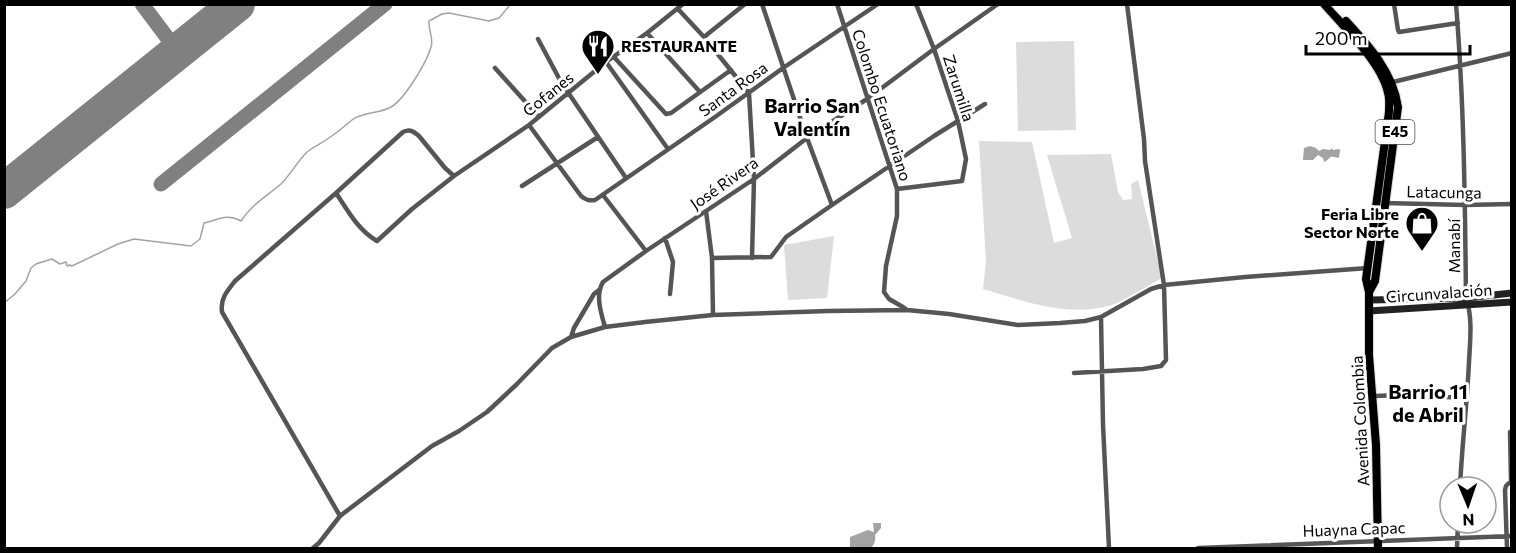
<svg xmlns="http://www.w3.org/2000/svg" width="1516" height="553" font-family="Commissioner,sans-serif">
  <style>
    .green { fill: #dcdcdc }
    .water { fill: #a3a3a3 }
    .lines { fill: none; stroke-linecap: round; stroke-linejoin: round }
    .stream { stroke: #a3a3a3; stroke-width: 1.5 }
    .taxiway { stroke: #808080; stroke-width: 15 }
    .runway { stroke: #808080; stroke-width: 36 }
    .primary-casing { stroke: #dbdbdb; stroke-width: 10 }
    .minor { stroke: #555; stroke-width: 4.5 }
    .secondary { stroke: #222; stroke-width: 7 }
    .primary { stroke: #000; stroke-width: 8 }
    .labels { text-anchor: middle; stroke-width: 6; stroke-linejoin: round; paint-order: stroke }
    .shield { fill: #fff; stroke: #4c4c4c; stroke-width: 1.5 }
    .shield-label { font-size: 15px; font-weight: bold; fill: #000 }
    .poi-label { font-size: 16px; font-weight: bold; fill: #000; stroke: #fff; text-anchor: start }
    .street-label { font-size: 16px; fill: #000; stroke: #fff }
    .quarter-label { font-size: 20px; font-weight: bold; fill: #000; stroke: #fff }
  </style>
  <rect width="100%" height="100%" fill="#fff"/>
  <path class="green" d="M 1074,41 L 1076,130 L 1018,131 L 1016,42 Z
    M 979,141 L 1032,142 L 1054,243 L 1072,238 L 1047,155 L 1111,154 L 1118,192 L 1123,200 L 1132,199 L 1131,184 L 1138,180 L 1162,278 C 1147,286 1126,300 1112,305 C 1071,318 1023,301 983,289 L 986,261 Z
    M 834,236 L 827,298 L 788,300 L 784,245 Z"/>
  <path class="water" d="M 1310,146 L 1316,148 L 1319,151 L 1323,149 L 1330,150 L 1332,148 L 1333,150 L 1339,149 L 1340,150 L 1339,158 C 1326,155 1333,158 1324,162 L 1323,158 L 1318,155 L 1313,160 L 1303,160 L 1304,148 Z
    M 873,523 L 881,523 L 881,528 L 875,535 C 876,540 874,546 870,548 L 850,548 L 850,537 L 868,530 L 874,532 Z"/>
  <g class="lines">
    <path class="stream" d="M 4,303 L 15,294 L 26,281 L 31,268 L 36,264 L 52,259 L 60,264 L 66,262 L 67,266 L 70,265 L 72,266 L 118,244 L 134,239 L 191,246 L 200,239 L 204,223 C 218,220 227,213 241,221 C 251,205 267,196 281,184 C 290,175 297,162 307,152 C 313,147 320,144 326,140 C 335,134 344,127 352,120 C 362,112 379,114 391,107 C 404,100 427,62 431,47 C 434,38 428,30 429,21 L 442,14 L 449,13 L 489,21 L 499,18 L 511,4"/>
    <path class="taxiway" d="M 142,4 L 178,52
      M 161,184 L 385,4"/>
    <path class="runway" d="M 4,191 L 237,4"/>
    <defs>
      <path id="primary" d="M 1324,4 C 1344,27 1382,63 1388,93 C 1390,99 1389,106 1389,112 L 1366,279 L 1369,292 L 1369,355 L 1376,445 L 1378,548
        M 1346,21 C 1369,46 1393,72 1398,107 L 1375,281 L 1369,292"/>
    </defs>
    <use href="#primary" class="primary-casing"/>
    <path class="minor" d="M 837,4 L 897,189 L 897,216 L 886,266 L 884,292 L 889,299 L 903,307 L 907,310
      M 1394,4 L 1398,30 L 1399,32 L 1458,23
      M 1456,4 C 1464,102 1465,200 1466,298 C 1473,318 1470,341 1469,362 C 1467,404 1462,445 1460,487
      M 678,9 L 704,37 L 749,93 L 754,179 L 752,258
      M 647,33 L 700,92
      M 704,37 L 745,4
      M 538,39 L 561,82 L 626,178
      M 613,56 L 666,114 L 671,113 L 731,70
      M 606,62 L 668,149
      M 495,68 L 539,117
      M 1389,83 L 1512,53
      M 529,125 L 581,196 C 586,200 589,201 595,200 L 715,117 L 783,68 L 878,4
      M 522,186 L 598,137
      M 897,189 L 962,181 L 966,159 L 958,121 L 934,49 L 916,4
      M 336,193 C 348,211 358,230 377,241 L 412,209 L 454,176 L 529,125 L 606,62 L 647,33 L 683,4
      M 603,195 L 646,251
      M 1385,203 L 1465,205 L 1512,204
      M 832,205 L 934,136 L 985,104
      M 706,211 L 712,258 L 713,315
      M 665,238 L 673,262 L 670,294
      M 712,258 L 771,257 L 786,237 L 832,205 L 807,138 L 762,4
      M 1101,317 L 1103,425 L 1109,548
      M 605,327 C 601,313 595,295 603,282 L 646,251 L 754,179 L 807,138 L 867,99 L 934,49 L 998,4
      M 571,337 L 574,328 L 594,294 L 599,290
      M 1074,373 L 1143,369 L 1161,366 L 1166,360 L 1164,285 L 1145,161 L 1144,139 L 1127,4
      M 1372,396 L 1406,395 L 1466,398
      M 340,516 L 222,312 C 220,299 227,291 235,281 L 336,193 L 403,132 C 410,129 413,131 419,136 L 445,168 L 454,176
      M 313,548 L 319,543 L 340,516 L 432,446 L 459,431 L 487,412 L 516,385 L 552,348 L 571,337 L 605,327 L 645,322 L 713,315 L 828,311 L 907,310 L 949,314 L 1018,325 L 1060,323 L 1085,321 L 1101,317 L 1151,289 L 1164,285 L 1245,277 L 1368,268
      M 1198,548 L 1512,536
      M 1457,548 L 1458,523
      M 1507,548 L 1505,490 L 1506,486 L 1511,481 L 1510,432"/>
    <path class="secondary" d="M 1370,300 L 1466,298 L 1512,293
      M 1369,311 L 1512,302"/>
    <use href="#primary" class="primary"/>
  </g>
  <defs>
    <symbol id="restaurant-pin" viewBox="-11 -11 22 30"><path d="M0 17L-7.5 6A9.5 9.5 0 1 1 7.5 6Z" fill="#000" stroke="#fff"/><path d="M-5-6h1v4h1v-4h1v4h1v-4h1v5L-1.5 .5V6h-2V.5L-5-1ZM5-6V6H3V1.5H1.5Q1.5-4 5-6Z" fill="#fff"/></symbol>
    <symbol id="shop-pin" viewBox="-11 -11 22 30"><path d="M0 17L-7.5 6A9.5 9.5 0 1 1 7.5 6Z" fill="#000" stroke="#fff"/><path d="M-5-2.5h2.3a2.7 3.5 0 0 1 5.4 0H5L5.5 6h-11ZM-1.5-2.5h3a1.5 2.3 0 0 0-3 0Z" fill="#fff"/></symbol>
  </defs>
  <g fill-rule="evenodd">
    <use href="#restaurant-pin" x="579" y="27" width="38" height="52"/>
    <use href="#shop-pin" x="1403" y="204" width="38" height="52"/>
  </g>
  <g class="labels">
    <rect class="shield" x="1375.5" y="120" width="39" height="24" rx="4.5"/>
    <g class="shield-label">
      <text x="1395" y="137">E45</text>
    </g>
    <g class="poi-label">
      <text x="621" y="52">RESTAURANTE</text>
      <text x="1399" y="220" text-anchor="end">Feria Libre<tspan x="1399" dy="18">Sector Norte</tspan></text>
    </g>
    <g class="street-label">
      <text transform="translate(959 88) rotate(72)" y="6">Zarumilla</text>
      <text transform="translate(733 89) rotate(-36)" y="6">Santa Rosa</text>
      <text transform="translate(548 94) rotate(-39)" y="6">Cofanes</text>
      <text transform="translate(882 105) rotate(72)" y="6">Colombo Ecuatoriano</text>
      <text transform="translate(724 183) rotate(-35)" y="6">José Rivera</text>
      <text transform="translate(1444 192) rotate(1)" y="6">Latacunga</text>
      <text transform="translate(1454 246) rotate(-90)" y="6">Manabí</text>
      <text transform="translate(1439 293) rotate(-4)" y="6">Circunvalación</text>
      <text transform="translate(1360 421) rotate(-93)" y="6">Avenida Colombia</text>
      <text transform="translate(1354 529) rotate(-2)" y="6">Huayna Capac</text>
    </g>
    <g class="quarter-label">
      <text x="812" y="113">Barrio San<tspan x="812" dy="23">Valentín</tspan></text>
      <text x="1428" y="399">Barrio 11<tspan x="1428" dy="23">de Abril</tspan></text>
    </g>
  </g>
  <rect width="1516" height="553" fill="none" stroke="#000000" stroke-width="12"/>
  <g transform="translate(1468 505) rotate(178)"><circle r="28" fill="#ffffff" stroke="#999999" stroke-width="1.5"/>
  <path d="M0-4.5L10 22L0 15L-10 22Z" fill="#000000"/>
  <text y="-9" font-size="16" font-weight="bold" text-anchor="middle" fill="#000000">N</text>
  </g>
  <path d="M1306 45v9h164v-9" fill="none" stroke="#000000" stroke-width="3"/>
  <text x="1315" y="45" font-size="18" fill="#000000" stroke="#ffffff" stroke-width="4.5" paint-order="stroke">200 m</text>
</svg>
